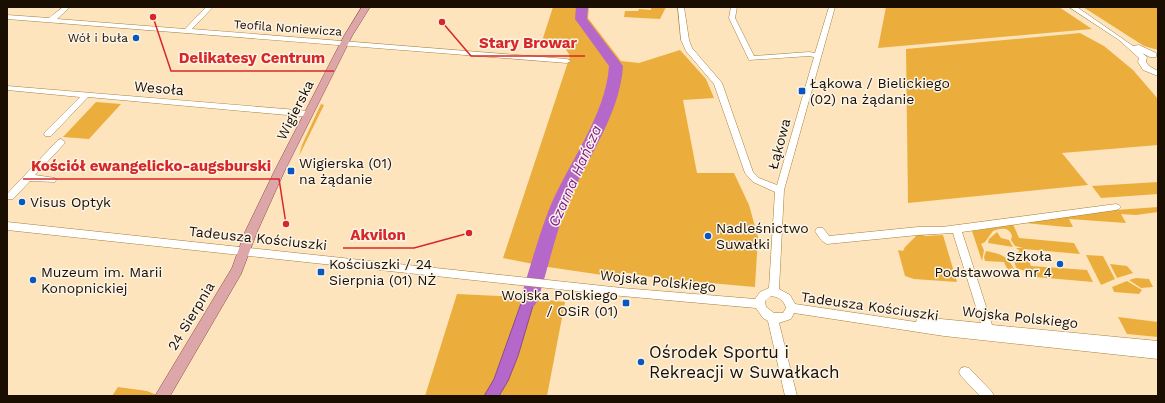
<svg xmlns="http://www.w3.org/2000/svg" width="1165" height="403" font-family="'Work Sans',sans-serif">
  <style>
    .green { fill: #ebae3d }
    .water { fill: #b568ca; stroke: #864d8d }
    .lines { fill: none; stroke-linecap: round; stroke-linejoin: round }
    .river { fill: #b568ca; fill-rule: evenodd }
    .minor-casing { stroke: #a6803c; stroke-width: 1 }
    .major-casing { stroke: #894b48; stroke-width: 1 }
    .minor { fill: #fff; fill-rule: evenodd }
    .major { fill: #dda7a9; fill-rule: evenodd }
    .poi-dot { fill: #0857c1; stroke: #fcf4e6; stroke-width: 1.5 }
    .labels { text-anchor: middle; stroke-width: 3; stroke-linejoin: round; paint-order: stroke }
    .far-street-label { font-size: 12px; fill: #190e00; stroke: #fcf4e6 }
    .far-poi-label { font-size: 12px; fill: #190e00; stroke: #fcf4e6; text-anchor: end }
    .poi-label { font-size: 14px; fill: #190e00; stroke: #fcf4e6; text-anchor: start }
    .street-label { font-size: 14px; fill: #190e00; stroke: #fcf4e6 }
    .water-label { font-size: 15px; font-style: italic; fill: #7e1b95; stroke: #fcf4e6 }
    .near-poi-label { font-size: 17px; fill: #190e00; stroke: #fcf4e6; text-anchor: start }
    .leader { fill: none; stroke: #d62828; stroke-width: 1.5 }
    .callout-dot { fill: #d62828; stroke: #fcf4e6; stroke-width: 1.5 }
    .callout-label { font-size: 15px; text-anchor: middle; font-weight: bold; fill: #d62828; stroke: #fcf4e6; stroke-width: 3; stroke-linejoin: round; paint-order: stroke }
  </style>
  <rect width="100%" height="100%" fill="#fde4bc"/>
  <path class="green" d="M 553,7 L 589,7 L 588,18 L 621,61 L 639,63 L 680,50 L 706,79 L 714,98 L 683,100 L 697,173 L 734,173 L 749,205 L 758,237 L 755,287 L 664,279 L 622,272 L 616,277 L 548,267 L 503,258 L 570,56 L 562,43 L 542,41 Z
    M 651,7 L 666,7 L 660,19 L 624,17 L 625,11 L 638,11 L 639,9 L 651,10 Z
    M 886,7 L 1059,7 L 1092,29 L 878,48 Z
    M 1083,7 L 1158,7 L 1158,50 L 1144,46 Z
    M 1080,33 L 1104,46 L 1133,70 L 1158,99 L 1158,145 L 1062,153 L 1088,185 L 908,203 L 906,49 Z
    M 96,102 L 121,104 L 89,139 L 63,137 Z
    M 321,104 L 324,105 L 299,156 L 302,145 Z
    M 1158,182 L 1158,194 L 1101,198 L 1092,186 Z
    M 1158,207 L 1158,212 L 1136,215 L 1121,214 L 1126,223 L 1069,219 L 1073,227 L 1066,227 L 1025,223 L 1102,211 Z
    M 1020,222 L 1024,224 L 1013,224 L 1019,238 L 1074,243 L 1080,254 L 1024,249 L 1031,266 L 1087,270 L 1093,282 L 1035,277 L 1034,274 L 1016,268 L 1014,260 L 1016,253 L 1020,251 L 1016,248 L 1023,248 L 1015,246 L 1011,240 L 1012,236 C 1009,227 1001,228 993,231 L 985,242 L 981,244 L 984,250 L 982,261 L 972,231 L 999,227 L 1007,223 Z
    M 997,232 L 1001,238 L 1009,240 L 1013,247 L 988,243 L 989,239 Z
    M 918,234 L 926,236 L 943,235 L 957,282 L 914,279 L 905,276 L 898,250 L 903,251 L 905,247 Z
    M 986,251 C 1006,255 1008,257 1017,275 L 1010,275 L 1004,262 L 985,261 L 984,257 Z
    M 1086,255 L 1103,256 L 1115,279 L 1101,285 Z
    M 1110,264 L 1127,266 L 1133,273 L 1117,278 Z
    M 1136,278 L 1149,279 L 1153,287 L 1141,288 L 1129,280 Z
    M 1127,281 L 1142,290 L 1139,294 L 1114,292 L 1112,287 Z
    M 457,294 L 523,297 L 565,302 L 547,396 L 425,396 Z
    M 1118,317 L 1158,322 L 1158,337 L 1127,334 Z
    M 118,387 L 147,391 L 159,396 L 112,396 Z"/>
  <path class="water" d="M 529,281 L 540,282 L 518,356 L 508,381 L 499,396 L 484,396 L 494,379 Z"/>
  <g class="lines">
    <path class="river" d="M 576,7 L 588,7 L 587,19 L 623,66 C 620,117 582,165 564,212 C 554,241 547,271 538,300 L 535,305 L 529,308 L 523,305 L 520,300 C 529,271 537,241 548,212 C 566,166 606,116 609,66 L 575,19 Z"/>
    <defs>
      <path id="minor" d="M 63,7 L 70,7 L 57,19 L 185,29 L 206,7 L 213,7 L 192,29 L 567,59 L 571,61 L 567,63 L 7,19 L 7,15 L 49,18 Z
        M 678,7 L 684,7 L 689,40 L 692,48 L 722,83 L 753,172 L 759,178 L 777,185 L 814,57 L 809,56 L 749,60 L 729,18 L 731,7 L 737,7 L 735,18 L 754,56 L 809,52 L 815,53 L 829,7 L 835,7 L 784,190 L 779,289 L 790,295 L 795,304 L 916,322 L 917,319 L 921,317 L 981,323 L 953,233 L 918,235 L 827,244 C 822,242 818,236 815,231 L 817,228 L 823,228 L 829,236 L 918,227 L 942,227 L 1116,204 L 1119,205 L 1121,207 L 1119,209 L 1116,210 L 962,232 L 992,325 L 1158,341 L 1158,359 L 944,336 L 794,313 L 791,319 L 779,323 L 797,396 L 785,396 L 768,321 L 763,318 L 756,308 L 622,296 L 7,230 L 7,222 L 622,288 L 755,299 L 760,292 L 769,288 L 775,192 L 753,182 L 745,173 L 714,84 L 686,51 L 681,40 ZM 771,296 C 779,297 784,300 786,308 L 783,313 L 774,313 L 766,307 L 765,301 Z
        M 1069,7 L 1077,7 L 1133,46 L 1139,45 L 1156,53 L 1156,57 L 1150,57 L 1142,53 L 1147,57 L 1146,62 L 1149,66 L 1158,71 L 1158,76 L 1143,70 L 1138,62 L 1139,58 L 1119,40 Z
        M 7,86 L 309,111 L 313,114 L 309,117 L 88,97 L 51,136 L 45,136 L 44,134 L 45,132 L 80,97 L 7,90 Z
        M 61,139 L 65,142 L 64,144 L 35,175 L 55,178 L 56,180 L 55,182 L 30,181 L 13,199 L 7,199 L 7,194 L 58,140 Z
        M 965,367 L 969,368 L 992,392 L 994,396 L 980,396 L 961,376 L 959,372 L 961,368 Z"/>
      <path id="major" d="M 362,7 L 370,7 L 352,36 L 285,170 L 257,232 L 241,274 L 170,396 L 155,396 L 232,268 L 245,232 L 275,170 L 344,36 Z"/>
    </defs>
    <use href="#minor" class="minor-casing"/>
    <use href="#major" class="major-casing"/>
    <use href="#minor" class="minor"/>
    <use href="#major" class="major"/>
  </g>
  <g class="poi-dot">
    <circle cx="136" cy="38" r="4"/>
    <rect x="798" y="87" width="8" height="8" rx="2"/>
    <rect x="287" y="167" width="8" height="8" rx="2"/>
    <circle cx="22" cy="202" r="4"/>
    <circle cx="708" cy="236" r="4"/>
    <circle cx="1060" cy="264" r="4"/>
    <rect x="317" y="268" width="8" height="8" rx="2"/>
    <circle cx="33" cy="280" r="4"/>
    <rect x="622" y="299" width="8" height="8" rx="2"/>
    <circle cx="641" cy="362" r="4"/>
  </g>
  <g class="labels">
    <g class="far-street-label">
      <text transform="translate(288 28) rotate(4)" y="4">Teofila Noniewicza</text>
    </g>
    <g class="far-poi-label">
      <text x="128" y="42">Wół i buła</text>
    </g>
    <g class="poi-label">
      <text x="810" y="88">Łąkowa / Bielickiego<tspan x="810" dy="16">(02) na żądanie</tspan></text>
      <text x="299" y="168">Wigierska (01)<tspan x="299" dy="16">na żądanie</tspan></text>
      <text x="30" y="207">Visus Optyk</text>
      <text x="716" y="233">Nadleśnictwo<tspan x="716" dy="16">Suwałki</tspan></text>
      <text x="1052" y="261" text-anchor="end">Szkoła<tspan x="1052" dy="16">Podstawowa nr 4</tspan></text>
      <text x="329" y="269">Kościuszki / 24<tspan x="329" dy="16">Sierpnia (01) NŻ</tspan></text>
      <text x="41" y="277">Muzeum im. Marii<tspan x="41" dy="16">Konopnickiej</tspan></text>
      <text x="618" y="300" text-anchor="end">Wojska Polskiego<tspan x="618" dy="16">/ OSiR (01)</tspan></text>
    </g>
    <g class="street-label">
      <text transform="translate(159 88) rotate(5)" y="5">Wesoła</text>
      <text transform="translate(295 110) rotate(-63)" y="5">Wigierska</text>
      <text transform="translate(779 144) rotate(-75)" y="5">Łąkowa</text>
      <text transform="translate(258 238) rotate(6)" y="5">Tadeusza Kościuszki</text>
      <text transform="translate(658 281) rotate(6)" y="5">Wojska Polskiego</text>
      <text transform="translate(870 306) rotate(8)" y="5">Tadeusza Kościuszki</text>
      <text transform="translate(191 316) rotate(-59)" y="5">24 Sierpnia</text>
      <text transform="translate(1020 317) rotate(6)" y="5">Wojska Polskiego</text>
    </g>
    <g class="water-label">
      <text transform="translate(575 176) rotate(-66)" y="5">Czarna Hańcza</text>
    </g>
    <g class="near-poi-label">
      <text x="649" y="358">Ośrodek Sportu i<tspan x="649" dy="20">Rekreacji w Suwałkach</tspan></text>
    </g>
  </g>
  <path class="leader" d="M442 22L471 56H585M153 17L171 71H334M286 224L279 179H23M469 233L414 248H343"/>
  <g class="callout-dot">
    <circle cx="442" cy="22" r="4"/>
    <circle cx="153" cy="17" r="4"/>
    <circle cx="286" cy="224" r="4"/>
    <circle cx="469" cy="233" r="4"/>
  </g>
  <g class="callout-label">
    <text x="528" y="48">Stary Browar</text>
    <text x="252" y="63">Delikatesy Centrum</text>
    <text x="151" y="171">Kościół ewangelicko-augsburski</text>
    <text x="378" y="240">Akvilon</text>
  </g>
  <rect width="1165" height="403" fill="none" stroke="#190e00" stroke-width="16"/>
</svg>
